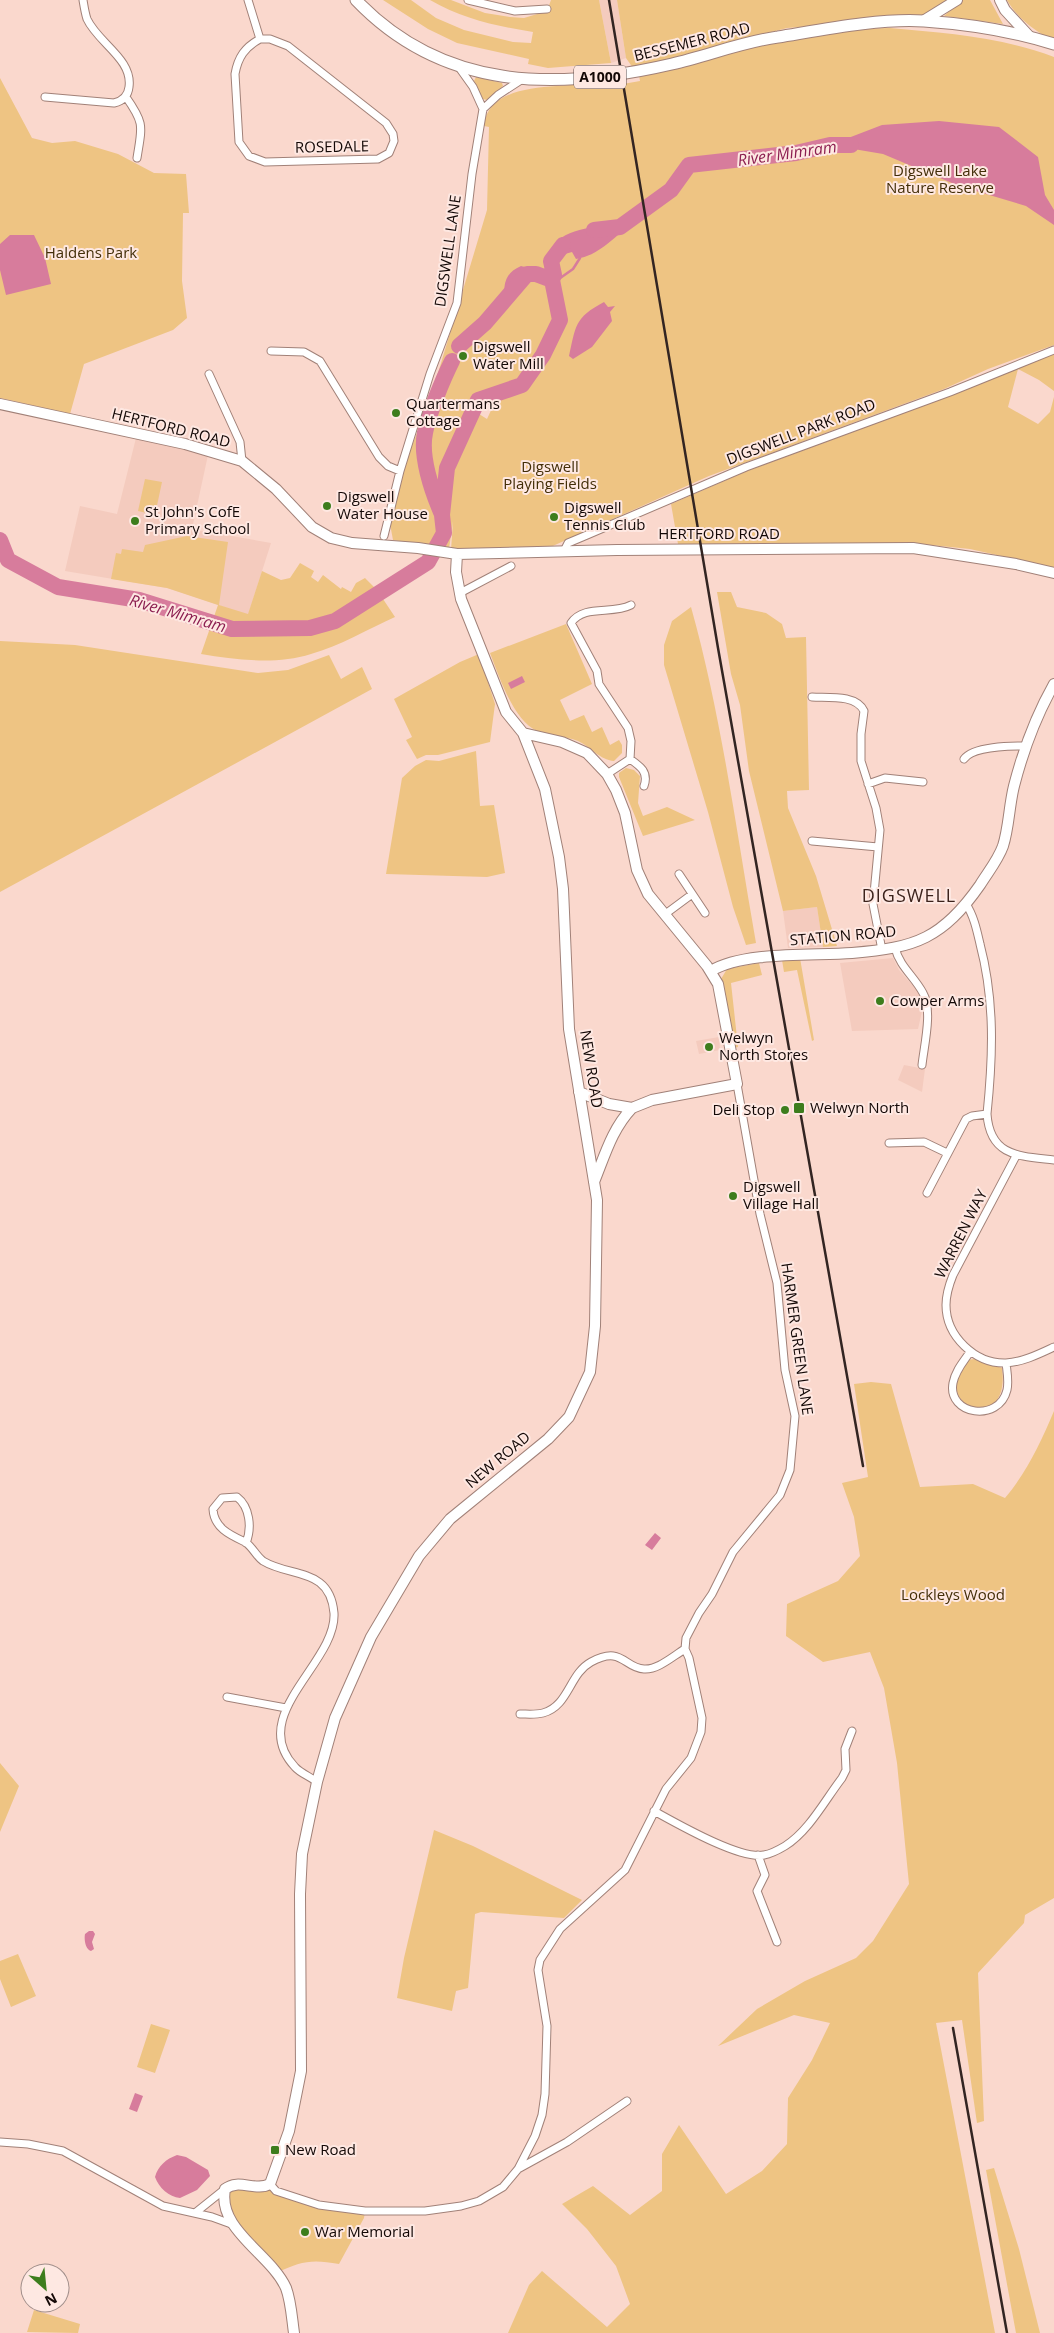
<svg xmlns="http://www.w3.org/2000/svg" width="1054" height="2333" font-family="'Open Sans',sans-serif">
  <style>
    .built { fill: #f4cbbe }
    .green { fill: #eec483; fill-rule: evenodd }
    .water { fill: #d77c9c }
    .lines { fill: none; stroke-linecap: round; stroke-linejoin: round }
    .stream { stroke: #d77c9c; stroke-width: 2.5 }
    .river { stroke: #d77c9c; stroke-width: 16 }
    .street-casing { stroke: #a18178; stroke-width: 9 }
    .secondary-casing { stroke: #a18178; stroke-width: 12 }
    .primary-casing { stroke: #a18178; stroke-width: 13 }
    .street { stroke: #fff; stroke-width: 7 }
    .secondary { stroke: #fff; stroke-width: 10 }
    .primary { stroke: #fff; stroke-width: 11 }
    .rail { stroke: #332522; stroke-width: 2.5 }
    .poi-dot { fill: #3d7d1d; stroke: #fee8e2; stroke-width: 2 }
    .labels { text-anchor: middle; stroke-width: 4; stroke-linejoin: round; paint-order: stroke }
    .shield { fill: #fee8e2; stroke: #5a4b48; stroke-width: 1 }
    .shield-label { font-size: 14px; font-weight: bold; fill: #130806 }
    .street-label { font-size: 15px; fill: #130806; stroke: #fee8e2 }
    .park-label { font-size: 15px; fill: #432e08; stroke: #fee8e2 }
    .poi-label { font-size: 15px; fill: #130806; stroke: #fee8e2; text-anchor: start }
    .water-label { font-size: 16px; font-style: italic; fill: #8c1f51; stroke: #fee8e2 }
    .quarter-label { font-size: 18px; letter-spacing: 1px; fill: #3c231c; stroke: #fee8e2 }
  </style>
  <rect width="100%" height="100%" fill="#fad8cd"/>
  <path class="built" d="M 599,0 L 617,0 L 626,58 L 611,63 Z
    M 136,438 L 208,455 L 192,529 L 271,543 L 248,615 L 167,588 L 65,571 L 80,506 L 117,514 Z
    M 817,907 L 823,947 L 788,948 L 783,911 Z
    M 893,958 L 899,970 L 922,996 L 923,1007 L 918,1029 L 852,1031 L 840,963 Z
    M 719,1037 L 720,1050 L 699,1054 L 696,1041 Z
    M 904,1065 L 925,1069 L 922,1092 L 898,1080 Z"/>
  <path class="green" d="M 383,0 L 411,0 L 436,18 L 464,30 L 513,42 L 531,43 L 533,32 C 496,26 463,19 430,0 L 451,0 L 485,13 L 510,17 L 524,18 L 547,11 L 551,0 L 599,0 L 611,63 L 548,68 L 528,64 L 529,59 L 457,43 L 428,29 Z
    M 617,0 L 951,0 L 929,16 L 787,28 L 633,68 L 626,58 Z
    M 962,0 L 990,0 L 1003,24 L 944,16 Z
    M 1007,0 L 1054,0 L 1054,41 C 1036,32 1017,18 1007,0 Z
    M 890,28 C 946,33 1001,37 1054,57 L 1054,345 L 988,369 L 944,389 L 709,476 L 546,549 L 451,550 L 453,521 L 449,549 L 393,540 L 390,524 L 403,470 L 432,393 L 487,210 L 489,127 L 484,126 C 488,78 568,89 602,82 L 605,82 L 606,87 L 640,81 L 639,75 L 694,64 L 751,47 L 852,29 ZM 500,391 L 487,419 L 471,409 L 477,399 Z
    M 476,77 L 502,83 L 503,86 L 487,100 L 483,99 L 474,81 Z
    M 0,78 L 32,138 L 52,143 L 75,141 L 118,154 L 154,173 L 186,174 L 189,213 L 183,213 L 182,281 L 187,318 L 173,330 L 84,364 L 70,414 L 0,398 Z
    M 1054,353 L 1054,391 L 1039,380 L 1018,369 L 1008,407 L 1038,424 L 1050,412 L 1054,397 L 1054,568 L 970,549 L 911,543 L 678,544 L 671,504 L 747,471 L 931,403 Z
    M 145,479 L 162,482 L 155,515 L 138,511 Z
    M 187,536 L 228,542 L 219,605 L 248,614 L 262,571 L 281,580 L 290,578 L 300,563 L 314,571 L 311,577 L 318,582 L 323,575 L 341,589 L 342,587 L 351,592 L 356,583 L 365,578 L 377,590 L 395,617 C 368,629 340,646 311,654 C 276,665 237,660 201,654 L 218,605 L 167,588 L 111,579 L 116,553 L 121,554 L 122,549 L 143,552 L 145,545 Z
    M 717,592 L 731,592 L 737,607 L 766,613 L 782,624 L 786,638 L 806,637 L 809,790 L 787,791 L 788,808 L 816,876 L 837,946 L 823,947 L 817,907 L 783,911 L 749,771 L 740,705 L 731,674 Z
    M 691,607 C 722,718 736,830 756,943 L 746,945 L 733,907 L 708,812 L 664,665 L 664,645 L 672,621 Z
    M 566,624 L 592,684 L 560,700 L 570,721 L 584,715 L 592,732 L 602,727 L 610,745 L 619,740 L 622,745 L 622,753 L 614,761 C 600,760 591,747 578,741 C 565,736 550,736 537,731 C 513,720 499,676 490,653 Z
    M 0,641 L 75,645 L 258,673 L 288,670 L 329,655 L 341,679 L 362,667 L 372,689 L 0,892 Z
    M 479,654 L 495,704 L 490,742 L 438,755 L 426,755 L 417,759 L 406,740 L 412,737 L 394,699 L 460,662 Z
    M 476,751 L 480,806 L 494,805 L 505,873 L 487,877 L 386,874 L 402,778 L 415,766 L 426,760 L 439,761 Z
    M 626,768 L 634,770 L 640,776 L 638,803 L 643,816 L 667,807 L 695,820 L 643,836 L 619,777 L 619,773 Z
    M 800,958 L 814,1040 L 812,1041 L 797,970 L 784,972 L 782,960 Z
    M 759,963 L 762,975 L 731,983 L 738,1047 L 734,1048 L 721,979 L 727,969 Z
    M 974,1359 L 1002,1368 C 1010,1427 950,1413 957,1381 C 958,1373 964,1366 968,1360 Z
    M 871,1382 L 891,1384 L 920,1487 L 973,1484 L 1005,1498 C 1027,1472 1041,1442 1054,1411 L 1054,1898 L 1025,1915 L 1024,1923 L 978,1973 L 984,2121 L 977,2123 L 962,2020 L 936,2023 L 995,2333 L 508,2333 L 529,2285 L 542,2271 L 607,2327 L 630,2304 L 616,2266 L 587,2229 L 562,2204 L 593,2186 L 630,2215 L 662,2191 L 662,2154 L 679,2125 L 726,2194 L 762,2171 L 787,2144 L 788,2098 L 812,2060 L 830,2023 L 794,2015 L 718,2046 L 757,2009 L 805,1981 L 856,1958 L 873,1941 L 909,1884 L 897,1763 L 884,1688 L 870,1652 L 823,1662 L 786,1636 L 787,1604 L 838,1581 L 860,1556 L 854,1517 L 842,1483 L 868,1477 L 854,1384 Z
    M 0,1763 L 19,1786 L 0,1832 Z
    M 434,1830 L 473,1846 L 582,1900 L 564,1918 L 481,1912 L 475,1914 L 468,1988 L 456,1991 L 452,2011 L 397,1998 L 404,1958 Z
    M 18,1954 L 36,1996 L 11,2007 L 0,1979 L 0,1961 Z
    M 151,2024 L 170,2030 L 155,2073 L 137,2067 Z
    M 994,2168 L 1019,2249 L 1040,2333 L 1016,2333 L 986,2170 Z
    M 266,2187 L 296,2198 L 365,2211 L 364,2218 L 339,2264 C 312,2259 301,2261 276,2273 L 234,2225 L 225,2189 Z
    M 34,2310 L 80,2324 L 78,2333 L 27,2332 Z"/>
  <path class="water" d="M 939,121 L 999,127 L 1038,157 L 1045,195 L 1054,210 L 1054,225 L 1026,206 L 959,186 L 883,154 L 830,145 L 882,125 Z
    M 613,224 L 617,227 L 618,235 C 605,246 594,256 576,259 L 572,252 L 558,256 L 551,262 C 546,230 591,228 613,224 Z
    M 10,235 L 34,235 L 45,258 L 51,284 L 6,295 L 0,270 L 0,244 Z
    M 521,266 L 535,270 L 536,274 L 531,275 L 508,303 L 505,300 C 503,284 505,273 521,266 Z
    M 604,302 L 608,307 L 615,306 L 610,312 L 612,321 L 592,347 L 573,359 L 569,356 C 576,326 574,318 604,302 Z
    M 522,676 L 525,682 L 511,689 L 508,683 Z
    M 655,1533 L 661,1538 L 652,1550 L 645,1545 Z
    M 89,1931 L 93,1931 L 95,1934 L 92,1942 L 94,1949 L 91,1951 C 85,1949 84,1939 85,1934 Z
    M 135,2093 L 143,2096 L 137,2112 L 129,2109 Z
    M 177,2155 L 186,2157 L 208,2170 L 210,2176 L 197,2190 L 180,2198 C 169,2197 159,2188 155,2177 C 158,2166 166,2159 177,2155 Z"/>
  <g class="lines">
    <path class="stream" d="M 552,280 L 556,281 L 573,269 L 580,258"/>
    <path class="river" d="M 594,230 L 620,227 L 671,190 L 689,165 L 796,153 L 830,145 L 851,145
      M 459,346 L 485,323 L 527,274 L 536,274 L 552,280
      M 441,512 C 432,491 420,456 425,433 C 428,415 443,379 452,361
      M 0,540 L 8,560 L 58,587 L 139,600 L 232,629 L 310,628 L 335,621 L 428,562 L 444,533 L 442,515 L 447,468 L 478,400 L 522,385 L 543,355 L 560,320 L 552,280 L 554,275 L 551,261 L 563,245"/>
    <defs>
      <path id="street" d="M 248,0 L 260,39
        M 468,0 L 515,11 L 547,9
        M 260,39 L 270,39 L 288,46 L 386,123 L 393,134 L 394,141 L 389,153 L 378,159 L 265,162 L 249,156 L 239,142 L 235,74 C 238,57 245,47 260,39 Z
        M 45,97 L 114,103 C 123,101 128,96 129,87 C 133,59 98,43 87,19 C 85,13 84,6 83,0
        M 126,97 C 145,124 142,126 137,158
        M 483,109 L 498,95 L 521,80
        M 271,351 L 304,352 L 320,361 L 379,457 L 388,466 L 400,471
        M 209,374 L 240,442 L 242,461
        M 384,536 L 400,471 L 430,374 L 457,303 L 472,174 L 483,109 L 473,87 L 458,66
        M 564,551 L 568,543 L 587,535 L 746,467 L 950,392 L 1054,350
        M 460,593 L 511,566
        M 631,605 C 612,615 584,604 571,623 L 597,671 L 599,684 L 628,728 L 631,741 L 630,759 C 640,766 649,772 644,786
        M 812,697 C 827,698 856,694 864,711 L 861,734 L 861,761 L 876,808 L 880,830 L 873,904 L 882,950
        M 964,759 C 973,746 1011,746 1026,746
        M 607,774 L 630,759
        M 868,784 L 885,778 L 923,782
        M 812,841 L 878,847
        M 679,874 L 705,913
        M 966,904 C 974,916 977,931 980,944 C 995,1001 993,1056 987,1114 C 990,1157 1020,1156 1054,1160
        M 664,915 L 691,895
        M 895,948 C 900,967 914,976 923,993 C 933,1010 924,1046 922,1065
        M 889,1143 L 924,1142 L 947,1153
        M 1016,1156 L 953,1275 C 949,1285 946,1294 946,1305 C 946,1336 975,1364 1006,1363 C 1023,1362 1039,1354 1054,1347
        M 927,1193 L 966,1119 L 972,1116 L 987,1114
        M 970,1352 C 964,1361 955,1371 953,1383 C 947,1415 999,1423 1007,1390 C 1009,1381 1007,1372 1006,1363
        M 246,1543 C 252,1528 250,1507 237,1497 L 222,1498 L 213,1509 C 214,1528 230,1535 245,1542 C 252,1546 256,1556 263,1561 C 291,1578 330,1567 334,1613 C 337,1663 246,1715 295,1767 C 300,1773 311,1777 317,1782
        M 227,1697 L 286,1708
        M 520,1714 C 527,1714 535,1715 543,1713 C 569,1706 569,1674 591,1662 C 622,1645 624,1668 644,1669 C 658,1670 673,1656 685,1649
        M 654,1811 C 676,1823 740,1860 764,1855 C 770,1854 780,1849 785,1846 C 809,1831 825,1800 842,1778 L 846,1770 L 845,1749 L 852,1731
        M 758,1855 L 765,1875 L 757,1891 L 777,1942
        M 0,2142 L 28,2144 L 63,2151 L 163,2206 L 212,2217 L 234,2225
        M 518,2169 L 567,2142 L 627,2101
        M 270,2184 L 276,2191 L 319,2205 L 365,2211 L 425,2211 L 461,2206 L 479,2201 L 503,2187 L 518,2169 L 535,2136 L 542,2115 L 545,2094 L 547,2026 L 538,1970 L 540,1960 L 560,1929 L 625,1870 L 666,1789 L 691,1758 L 701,1732 L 702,1718 L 689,1658 L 685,1649 L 686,1638 L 699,1613 L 712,1594 L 733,1552 L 780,1495 L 790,1470 L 795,1416 L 785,1370 L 777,1283 L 760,1214 L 737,1084
        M 195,2213 L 225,2189"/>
      <path id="secondary" d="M 1000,0 L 1005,10 L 1029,36
        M 923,21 L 957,0
        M 0,404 L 185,444 L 242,461 L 276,489 L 312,527 L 331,538 L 352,543 L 418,548 L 457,554 L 617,550 L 913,548 L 1016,564 L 1054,573
        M 457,554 L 456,572 L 461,599 L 506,712 L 523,733 L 562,742 L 587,753 L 607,774 L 616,790 L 625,813 L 637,870 L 648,894 L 707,966 L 718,984 L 737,1084 L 652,1100 L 632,1108 L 609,1104 L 579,1092
        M 711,971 C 744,951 813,956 852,953 C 916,948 943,938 980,885 C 988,872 998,860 1003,846 C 1009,827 1009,806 1014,786 C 1023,751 1036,716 1054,684
        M 594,1182 C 605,1155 612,1129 632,1108
        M 294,2333 C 292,2319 291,2301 286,2288 C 271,2254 217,2230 225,2189 C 239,2178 255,2192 270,2184 L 289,2131 L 301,2071 L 300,1894 L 302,1854 L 317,1782 L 335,1718 L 371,1637 L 419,1556 L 450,1519 L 548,1439 L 569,1417 L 590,1372 L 595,1326 L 597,1200 L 569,1029 L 563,889 L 559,857 L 545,789 L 523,733"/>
      <path id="primary" d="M 356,0 C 443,91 556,91 672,64 C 707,56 742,42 778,37 C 821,30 880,18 924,21 C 967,24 1013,31 1054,44"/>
    </defs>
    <use href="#street" class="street-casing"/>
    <use href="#secondary" class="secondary-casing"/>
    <use href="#primary" class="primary-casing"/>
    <use href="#street" class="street"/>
    <use href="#secondary" class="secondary"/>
    <use href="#primary" class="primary"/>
    <path class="rail" d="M 609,0 L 718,648 L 863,1466
      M 953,2028 L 1007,2333"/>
  </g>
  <g class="poi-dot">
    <circle cx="463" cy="356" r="5"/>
    <circle cx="396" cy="413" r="5"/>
    <circle cx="327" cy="506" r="5"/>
    <circle cx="554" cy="517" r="5"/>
    <circle cx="135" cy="521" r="5"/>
    <circle cx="880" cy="1001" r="5"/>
    <circle cx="709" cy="1047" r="5"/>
    <rect x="793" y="1102" width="12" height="12" rx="2.5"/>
    <circle cx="785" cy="1110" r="5"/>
    <circle cx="733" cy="1196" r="5"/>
    <rect x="270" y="2145" width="10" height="10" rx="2.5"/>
    <circle cx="305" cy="2232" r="5"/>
  </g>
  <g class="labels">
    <rect class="shield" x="574" y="65.5" width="52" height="23" rx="4"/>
    <g class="shield-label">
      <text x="600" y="82">A1000</text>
    </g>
    <g class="street-label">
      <text transform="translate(692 42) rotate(-14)" y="5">BESSEMER ROAD</text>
      <text transform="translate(332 147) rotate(-1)" y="5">ROSEDALE</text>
      <text transform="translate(448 251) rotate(-82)" y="5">DIGSWELL LANE</text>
      <text transform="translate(171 428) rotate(14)" y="5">HERTFORD ROAD</text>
      <text transform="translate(801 432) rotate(-21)" y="5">DIGSWELL PARK ROAD</text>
      <text x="719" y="539">HERTFORD ROAD</text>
      <text transform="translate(843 936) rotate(-5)" y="5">STATION ROAD</text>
      <text transform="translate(591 1069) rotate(81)" y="5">NEW ROAD</text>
      <text transform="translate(961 1234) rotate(-63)" y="5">WARREN WAY</text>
      <text transform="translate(797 1339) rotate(82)" y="5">HARMER GREEN LANE</text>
      <text transform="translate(498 1460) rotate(-40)" y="5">NEW ROAD</text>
    </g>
    <g class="park-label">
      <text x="940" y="176">Digswell Lake<tspan x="940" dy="17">Nature Reserve</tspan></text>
      <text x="91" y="258">Haldens Park</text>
      <text x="550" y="472">Digswell<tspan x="550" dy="17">Playing Fields</tspan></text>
      <text x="953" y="1600">Lockleys Wood</text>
    </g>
    <g class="poi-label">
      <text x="473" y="352">Digswell<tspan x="473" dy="17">Water Mill</tspan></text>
      <text x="406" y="409">Quartermans<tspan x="406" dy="17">Cottage</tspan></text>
      <text x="337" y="502">Digswell<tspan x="337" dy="17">Water House</tspan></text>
      <text x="564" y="513">Digswell<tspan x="564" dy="17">Tennis Club</tspan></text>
      <text x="145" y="517">St John's CofE<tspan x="145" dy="17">Primary School</tspan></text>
      <text x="890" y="1006">Cowper Arms</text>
      <text x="719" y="1043">Welwyn<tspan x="719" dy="17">North Stores</tspan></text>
      <text x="810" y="1113">Welwyn North</text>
      <text x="775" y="1115" text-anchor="end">Deli Stop</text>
      <text x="743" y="1192">Digswell<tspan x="743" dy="17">Village Hall</tspan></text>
      <text x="285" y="2155">New Road</text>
      <text x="315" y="2237">War Memorial</text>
    </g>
    <g class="water-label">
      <text transform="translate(787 153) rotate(-8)" y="6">River Mimram</text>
      <text transform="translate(178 613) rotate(16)" y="6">River Mimram</text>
    </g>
    <g class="quarter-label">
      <text x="909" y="902">DIGSWELL</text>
    </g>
  </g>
  <g transform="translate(45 2288) rotate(153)"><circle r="24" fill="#fee8e2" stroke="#a08e8a"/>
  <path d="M0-4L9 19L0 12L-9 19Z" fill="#3d7d1d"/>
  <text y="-8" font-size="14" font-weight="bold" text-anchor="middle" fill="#130806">N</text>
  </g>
</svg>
